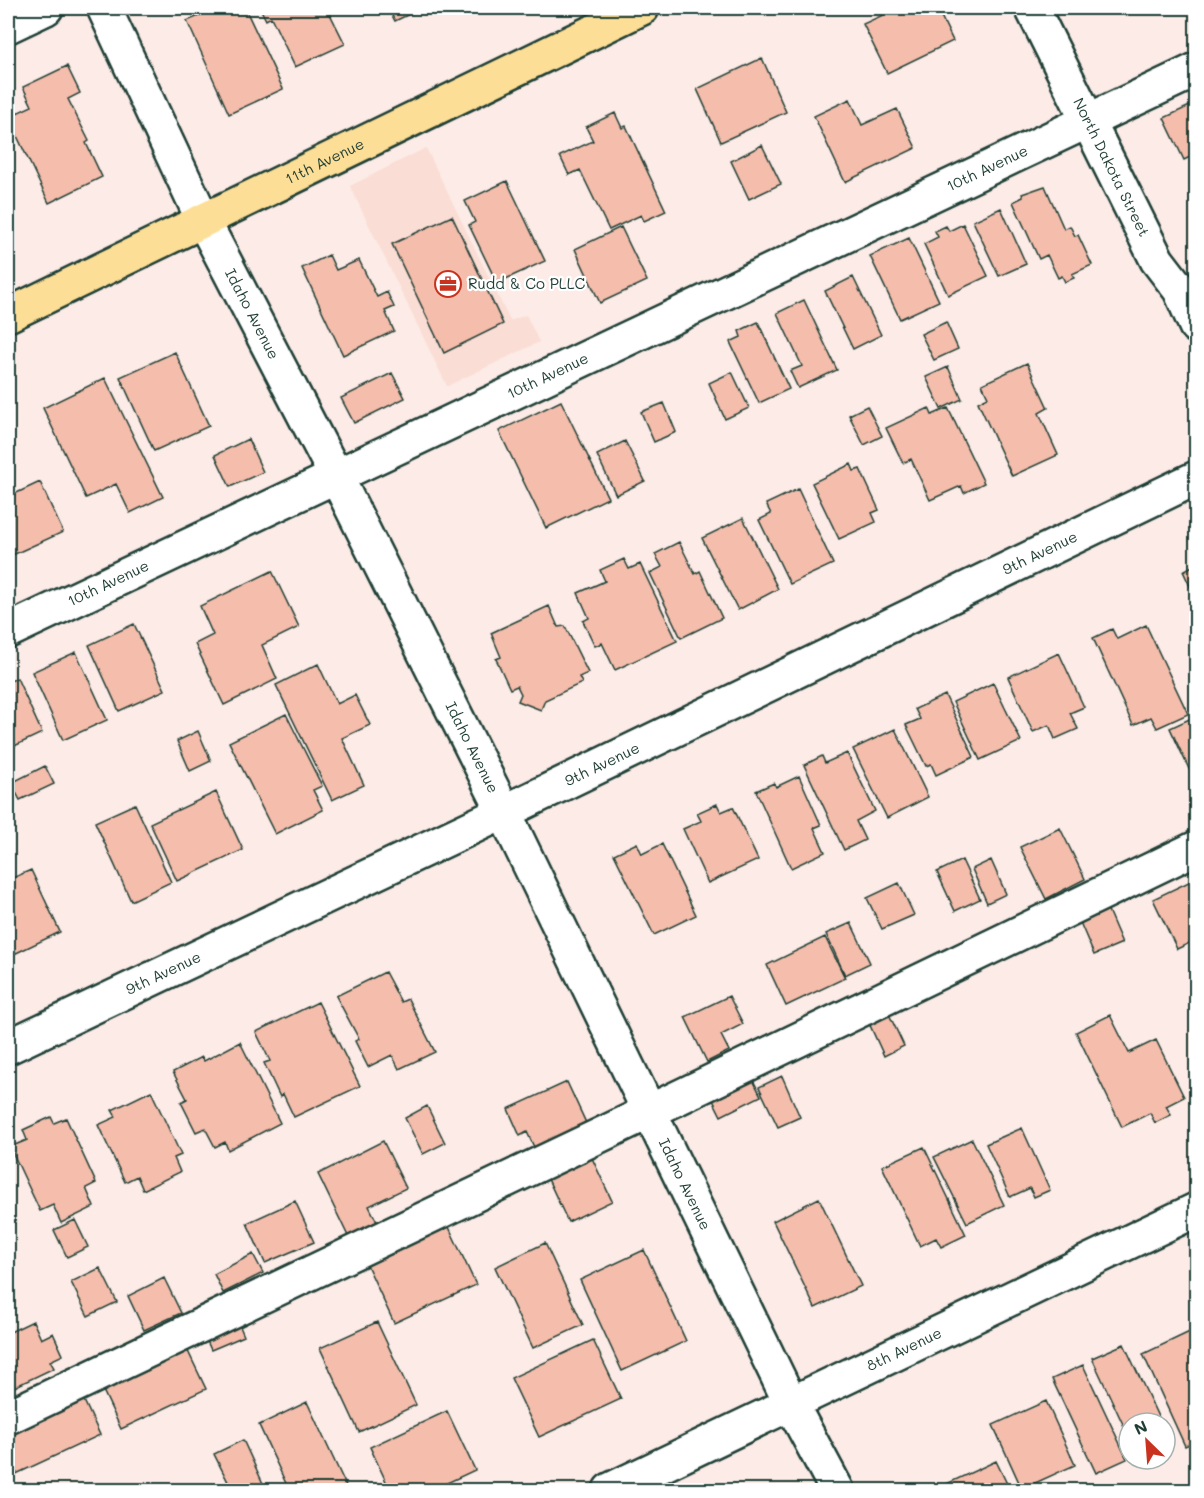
<svg xmlns="http://www.w3.org/2000/svg" width="1204" height="1498" font-family="Mali,sans-serif">
  <style>
    .built { fill: #faddd4 }
    .building { fill: #f5bdab; stroke: #1f3d34; stroke-width: 1.5 }
    .lines { fill: none; stroke-linecap: round; stroke-linejoin: round }
    .minor-casing { stroke: #1f3d34; stroke-width: 38 }
    .major-casing { stroke: #1f3d34; stroke-width: 38 }
    .minor { stroke: #fff; stroke-width: 33 }
    .major { stroke: #fdde96; stroke-width: 33 }
    .labels { text-anchor: middle; stroke-width: 4.5; stroke-linejoin: round; paint-order: stroke }
    .street-label { font-size: 15px; fill: #1f3d34; stroke: #fff }
    .poi-label { font-size: 15px; fill: #1f3d34; stroke: #fff; text-anchor: start }
  </style>
  <rect width="100%" height="100%" fill="#fcebe6"/>
  <filter id="ink" filterUnits="userSpaceOnUse"><feTurbulence type="fractalNoise" baseFrequency=".0167" numOctaves="2"/><feDisplacementMap in="SourceGraphic" scale="12" xChannelSelector="R" yChannelSelector="G"/><feConvolveMatrix kernelMatrix="1 2 1 2 8 2 1 2 1" color-interpolation-filters="sRGB"/></filter>
  <g filter="url(#ink)">
    <path class="built" d="M 426,148 L 510,321 L 526,315 L 539,342 L 447,386 L 350,186 Z"/>
    <path class="building" d="M 218,8 L 245,8 L 283,89 L 229,114 L 187,21 Z
      M 260,8 L 327,8 L 345,44 L 295,67 L 271,17 L 266,20 Z
      M 388,8 L 422,8 L 395,21 Z
      M 905,8 L 909,8 L 910,11 L 917,8 L 937,8 L 953,41 L 887,73 L 863,24 L 896,9 L 897,11 Z
      M 762,58 L 786,112 L 721,142 L 697,89 Z
      M 67,66 L 80,93 L 68,99 L 89,141 L 86,143 L 102,177 L 49,203 L 8,117 L 32,106 L 23,87 Z
      M 850,99 L 862,125 L 897,109 L 916,148 L 845,182 L 814,116 Z
      M 1196,103 L 1196,154 L 1184,160 L 1164,118 Z
      M 615,113 L 622,128 L 626,126 L 666,211 L 644,221 L 641,215 L 609,230 L 580,170 L 569,175 L 560,156 L 593,141 L 586,127 Z
      M 762,145 L 781,184 L 749,199 L 731,161 Z
      M 507,181 L 545,261 L 497,283 L 469,225 L 475,222 L 465,201 Z
      M 1045,186 L 1064,229 L 1070,226 L 1075,236 L 1078,235 L 1092,265 L 1072,274 L 1074,278 L 1065,282 L 1062,276 L 1058,278 L 1047,255 L 1039,259 L 1013,202 L 1023,197 L 1022,194 Z
      M 1001,208 L 1026,264 L 999,276 L 973,221 Z
      M 452,216 L 503,324 L 444,353 L 392,244 Z
      M 963,224 L 988,276 L 948,295 L 924,244 L 938,237 L 935,231 L 946,226 L 949,231 Z
      M 621,227 L 647,281 L 600,303 L 575,249 Z
      M 909,238 L 939,301 L 900,319 L 870,256 Z
      M 329,255 L 336,270 L 359,260 L 377,297 L 387,292 L 394,307 L 385,311 L 394,331 L 343,355 L 302,268 Z
      M 853,277 L 881,335 L 853,349 L 825,291 Z
      M 804,300 L 837,370 L 798,388 L 790,371 L 802,366 L 777,313 Z
      M 758,322 L 789,389 L 759,403 L 730,342 L 741,337 L 739,331 Z
      M 946,322 L 958,349 L 934,360 L 921,334 Z
      M 175,352 L 209,426 L 154,451 L 120,377 Z
      M 1027,363 L 1048,408 L 1039,413 L 1058,455 L 1012,476 L 978,402 L 988,397 L 982,384 Z
      M 948,367 L 962,399 L 941,409 L 926,377 Z
      M 732,372 L 749,408 L 725,419 L 709,383 Z
      M 392,373 L 405,398 L 354,423 L 341,398 Z
      M 105,378 L 163,497 L 130,513 L 116,484 L 86,498 L 43,408 Z
      M 561,401 L 608,498 L 546,528 L 499,431 Z
      M 664,403 L 676,432 L 654,442 L 641,412 Z
      M 867,406 L 882,436 L 864,445 L 849,415 Z
      M 929,408 L 932,415 L 948,408 L 984,483 L 964,493 L 961,486 L 930,500 L 911,459 L 903,463 L 886,428 Z
      M 248,439 L 263,472 L 230,487 L 215,455 Z
      M 625,441 L 645,481 L 616,495 L 597,455 Z
      M 851,464 L 854,471 L 860,469 L 879,510 L 872,513 L 876,522 L 839,539 L 812,483 Z
      M 40,482 L 63,532 L 8,557 L 8,497 Z
      M 798,489 L 833,564 L 790,584 L 759,520 L 771,514 L 766,504 Z
      M 743,518 L 778,589 L 738,610 L 702,538 Z
      M 679,542 L 695,574 L 700,571 L 722,618 L 681,638 L 650,573 L 662,567 L 655,554 Z
      M 624,559 L 629,569 L 640,564 L 677,641 L 615,670 L 602,643 L 595,646 L 583,621 L 589,618 L 578,593 L 605,581 L 600,570 Z
      M 1196,564 L 1196,599 L 1183,571 Z
      M 272,571 L 299,627 L 262,645 L 277,679 L 224,705 L 195,644 L 213,635 L 200,606 Z
      M 549,606 L 558,627 L 565,626 L 588,673 L 579,677 L 582,683 L 545,700 L 541,710 L 518,701 L 521,694 L 517,686 L 510,689 L 496,659 L 501,657 L 491,633 Z
      M 134,624 L 165,690 L 119,711 L 89,645 Z
      M 1146,625 L 1188,714 L 1157,728 L 1151,717 L 1133,725 L 1093,638 L 1112,629 L 1117,639 Z
      M 76,652 L 107,720 L 63,740 L 32,672 Z
      M 1059,653 L 1084,707 L 1070,713 L 1078,729 L 1055,739 L 1049,725 L 1033,732 L 1008,677 Z
      M 318,664 L 337,704 L 355,695 L 370,725 L 342,738 L 364,785 L 332,800 L 276,685 Z
      M 17,678 L 42,733 L 8,749 L 8,682 Z
      M 993,683 L 1021,741 L 980,760 L 953,702 Z
      M 945,695 L 974,757 L 936,775 L 931,764 L 926,766 L 906,725 L 920,719 L 915,709 Z
      M 286,714 L 322,786 L 313,790 L 323,810 L 275,834 L 229,742 Z
      M 1196,716 L 1196,784 L 1170,728 Z
      M 895,729 L 928,797 L 887,818 L 853,749 Z
      M 198,731 L 211,761 L 190,771 L 177,741 Z
      M 847,753 L 875,811 L 856,821 L 865,840 L 844,850 L 804,765 L 822,756 L 825,763 Z
      M 45,766 L 54,784 L 20,800 L 11,783 Z
      M 799,776 L 821,825 L 814,828 L 825,852 L 791,868 L 756,791 L 774,783 L 776,787 Z
      M 216,792 L 243,850 L 177,881 L 150,823 Z
      M 135,804 L 171,882 L 131,901 L 95,822 Z
      M 717,804 L 721,812 L 733,807 L 758,860 L 708,883 L 683,829 L 701,821 L 697,813 Z
      M 1060,828 L 1085,879 L 1046,899 L 1020,847 Z
      M 637,843 L 642,854 L 662,844 L 696,915 L 654,935 L 614,854 Z
      M 962,860 L 980,899 L 955,911 L 937,872 Z
      M 991,860 L 1006,894 L 987,903 L 972,869 Z
      M 31,870 L 60,932 L 8,957 L 8,880 Z
      M 1193,880 L 1196,888 L 1196,940 L 1177,949 L 1153,899 Z
      M 899,883 L 914,915 L 882,929 L 867,898 Z
      M 1107,908 L 1122,943 L 1094,955 L 1079,920 Z
      M 851,923 L 870,963 L 845,975 L 826,934 Z
      M 825,937 L 845,978 L 786,1006 L 767,965 Z
      M 385,972 L 401,1002 L 408,999 L 435,1052 L 399,1069 L 392,1055 L 368,1067 L 355,1041 L 359,1039 L 336,996 Z
      M 729,996 L 743,1024 L 721,1035 L 729,1051 L 707,1062 L 685,1017 Z
      M 318,1002 L 360,1086 L 294,1117 L 283,1094 L 280,1097 L 264,1063 L 270,1061 L 256,1032 Z
      M 888,1012 L 904,1046 L 884,1056 L 868,1021 Z
      M 1110,1015 L 1129,1053 L 1156,1040 L 1184,1097 L 1166,1106 L 1171,1115 L 1155,1123 L 1150,1113 L 1122,1127 L 1076,1032 Z
      M 240,1042 L 280,1123 L 228,1150 L 225,1142 L 215,1147 L 205,1128 L 196,1132 L 181,1102 L 187,1099 L 173,1072 L 202,1057 L 204,1061 Z
      M 782,1076 L 800,1117 L 778,1127 L 759,1087 Z
      M 742,1078 L 745,1084 L 753,1080 L 761,1096 L 721,1116 L 710,1094 Z
      M 567,1082 L 586,1123 L 534,1147 L 527,1132 L 520,1136 L 508,1109 Z
      M 151,1091 L 181,1155 L 174,1158 L 180,1172 L 143,1190 L 137,1176 L 125,1182 L 98,1125 L 116,1117 L 112,1110 Z
      M 427,1106 L 445,1143 L 423,1154 L 405,1118 Z
      M 51,1117 L 54,1123 L 66,1118 L 96,1183 L 86,1188 L 94,1207 L 61,1223 L 53,1205 L 40,1211 L 10,1147 L 27,1140 L 23,1130 Z
      M 1022,1128 L 1050,1190 L 1034,1197 L 1030,1188 L 1010,1197 L 986,1144 Z
      M 972,1139 L 1004,1205 L 967,1223 L 934,1157 Z
      M 383,1141 L 406,1188 L 369,1206 L 377,1222 L 348,1236 L 318,1174 Z
      M 924,1147 L 966,1235 L 941,1247 L 936,1238 L 920,1246 L 882,1166 Z
      M 592,1158 L 612,1201 L 568,1222 L 548,1179 Z
      M 819,1198 L 861,1286 L 815,1308 L 773,1221 Z
      M 295,1201 L 314,1242 L 265,1263 L 247,1223 Z
      M 75,1220 L 88,1247 L 67,1257 L 54,1230 Z
      M 448,1225 L 476,1285 L 394,1323 L 366,1263 Z
      M 545,1243 L 583,1325 L 533,1348 L 495,1267 Z
      M 644,1250 L 686,1341 L 622,1371 L 580,1280 Z
      M 253,1254 L 263,1273 L 223,1293 L 214,1274 Z
      M 100,1268 L 117,1302 L 88,1316 L 71,1282 Z
      M 164,1278 L 181,1313 L 144,1330 L 128,1296 Z
      M 236,1317 L 244,1336 L 211,1350 L 203,1332 Z
      M 33,1321 L 41,1339 L 53,1333 L 63,1355 L 50,1361 L 54,1368 L 8,1390 L 8,1333 Z
      M 377,1322 L 416,1405 L 359,1432 L 320,1348 Z
      M 1196,1329 L 1196,1441 L 1185,1446 L 1143,1354 Z
      M 593,1340 L 621,1399 L 539,1437 L 511,1378 Z
      M 1124,1344 L 1161,1423 L 1129,1423 L 1129,1437 L 1092,1358 Z
      M 185,1345 L 206,1389 L 121,1429 L 100,1384 Z
      M 1083,1365 L 1127,1459 L 1096,1473 L 1052,1379 Z
      M 80,1392 L 100,1435 L 14,1475 L 8,1460 L 8,1426 Z
      M 1046,1401 L 1075,1465 L 1022,1489 L 993,1425 Z
      M 307,1402 L 348,1490 L 289,1490 L 259,1425 Z
      M 447,1411 L 475,1470 L 432,1490 L 390,1490 L 370,1447 Z
      M 243,1440 L 266,1490 L 210,1490 L 228,1482 L 214,1454 Z
      M 996,1461 L 1010,1490 L 944,1490 L 942,1486 Z"/>
    <g class="lines">
      <defs>
        <g id="minor">
          <path id="s1" d="M 104,8 L 203,220 L 336,476 L 504,812 L 791,1404 L 837,1490"/>
          <path id="s2" d="M 1032,8 L 1157,260 L 1180,290 L 1196,326"/>
          <path d="M 8,26 L 46,8"/>
          <path id="s3" d="M 8,631 L 1196,70"/>
          <path id="s4" d="M 8,1047 L 504,812 L 1196,478"/>
          <path d="M 8,1417 L 609,1131 L 1196,848"/>
          <path id="s5" d="M 610,1490 L 1196,1210"/>
        </g>
        <g id="major">
          <path id="s6" d="M 8,315 L 642,8"/>
        </g>
      </defs>
      <use href="#minor" class="minor-casing"/>
      <use href="#major" class="major-casing"/>
      <use href="#minor" class="minor"/>
      <use href="#major" class="major"/>
    </g>
  </g>
  <defs>
    <symbol id="office-ring" viewBox="-11 -11 22 22"><circle r="9.5" fill="#fff" stroke="#c8321e" stroke-width="1.5"/><path d="M-6-3h4V-5.5h4V-3h4V5H-6ZM-1-4.5V-3h2v-1.5ZM-6 0V1H6V0Z" fill="#c8321e"/></symbol>
  </defs>
  <g fill-rule="evenodd">
    <use href="#office-ring" x="433" y="269" width="30" height="30"/>
  </g>
  <g class="labels">
    <g class="street-label">
      <text dy="5" stroke="none"><textPath href="#s6" startOffset="352">11th Avenue</textPath></text>
      <text dy="5" stroke="none"><textPath href="#s3" startOffset="1083">10th Avenue</textPath></text>
      <text dy="5" stroke="none"><textPath href="#s2" startOffset="178">North Dakota Street</textPath></text>
      <text dy="5" stroke="none"><textPath href="#s1" startOffset="340">Idaho Avenue</textPath></text>
      <text dy="5" stroke="none"><textPath href="#s3" startOffset="597">10th Avenue</textPath></text>
      <text dy="5" stroke="none"><textPath href="#s4" startOffset="1144">9th Avenue</textPath></text>
      <text dy="5" stroke="none"><textPath href="#s3" startOffset="111">10th Avenue</textPath></text>
      <text dy="5" stroke="none"><textPath href="#s1" startOffset="826">Idaho Avenue</textPath></text>
      <text dy="5" stroke="none"><textPath href="#s4" startOffset="658">9th Avenue</textPath></text>
      <text dy="5" stroke="none"><textPath href="#s4" startOffset="172">9th Avenue</textPath></text>
      <text dy="5" stroke="none"><textPath href="#s1" startOffset="1312">Idaho Avenue</textPath></text>
      <text dy="5" stroke="none"><textPath href="#s5" startOffset="326">8th Avenue</textPath></text>
    </g>
    <g class="poi-label">
      <text x="468" y="289">Rudd &amp; Co PLLC</text>
    </g>
  </g>
  <rect width="1204" height="1498" fill="none" stroke="#fff" stroke-width="30"/>
  <rect x="15" y="15" width="1174" height="1468" fill="none" stroke="#1f3d34" stroke-width="2" filter="url(#ink)"/>
  <g transform="translate(1147 1441) rotate(335)"><circle r="28" fill="#ffffff" stroke="#a5b1ae" stroke-width="1.5"/>
  <path d="M0-4.5L10 22L0 15L-10 22Z" fill="#c8321e"/>
  <text y="-9" font-size="16" font-weight="bold" text-anchor="middle" fill="#1f3d34">N</text>
  </g>
</svg>
